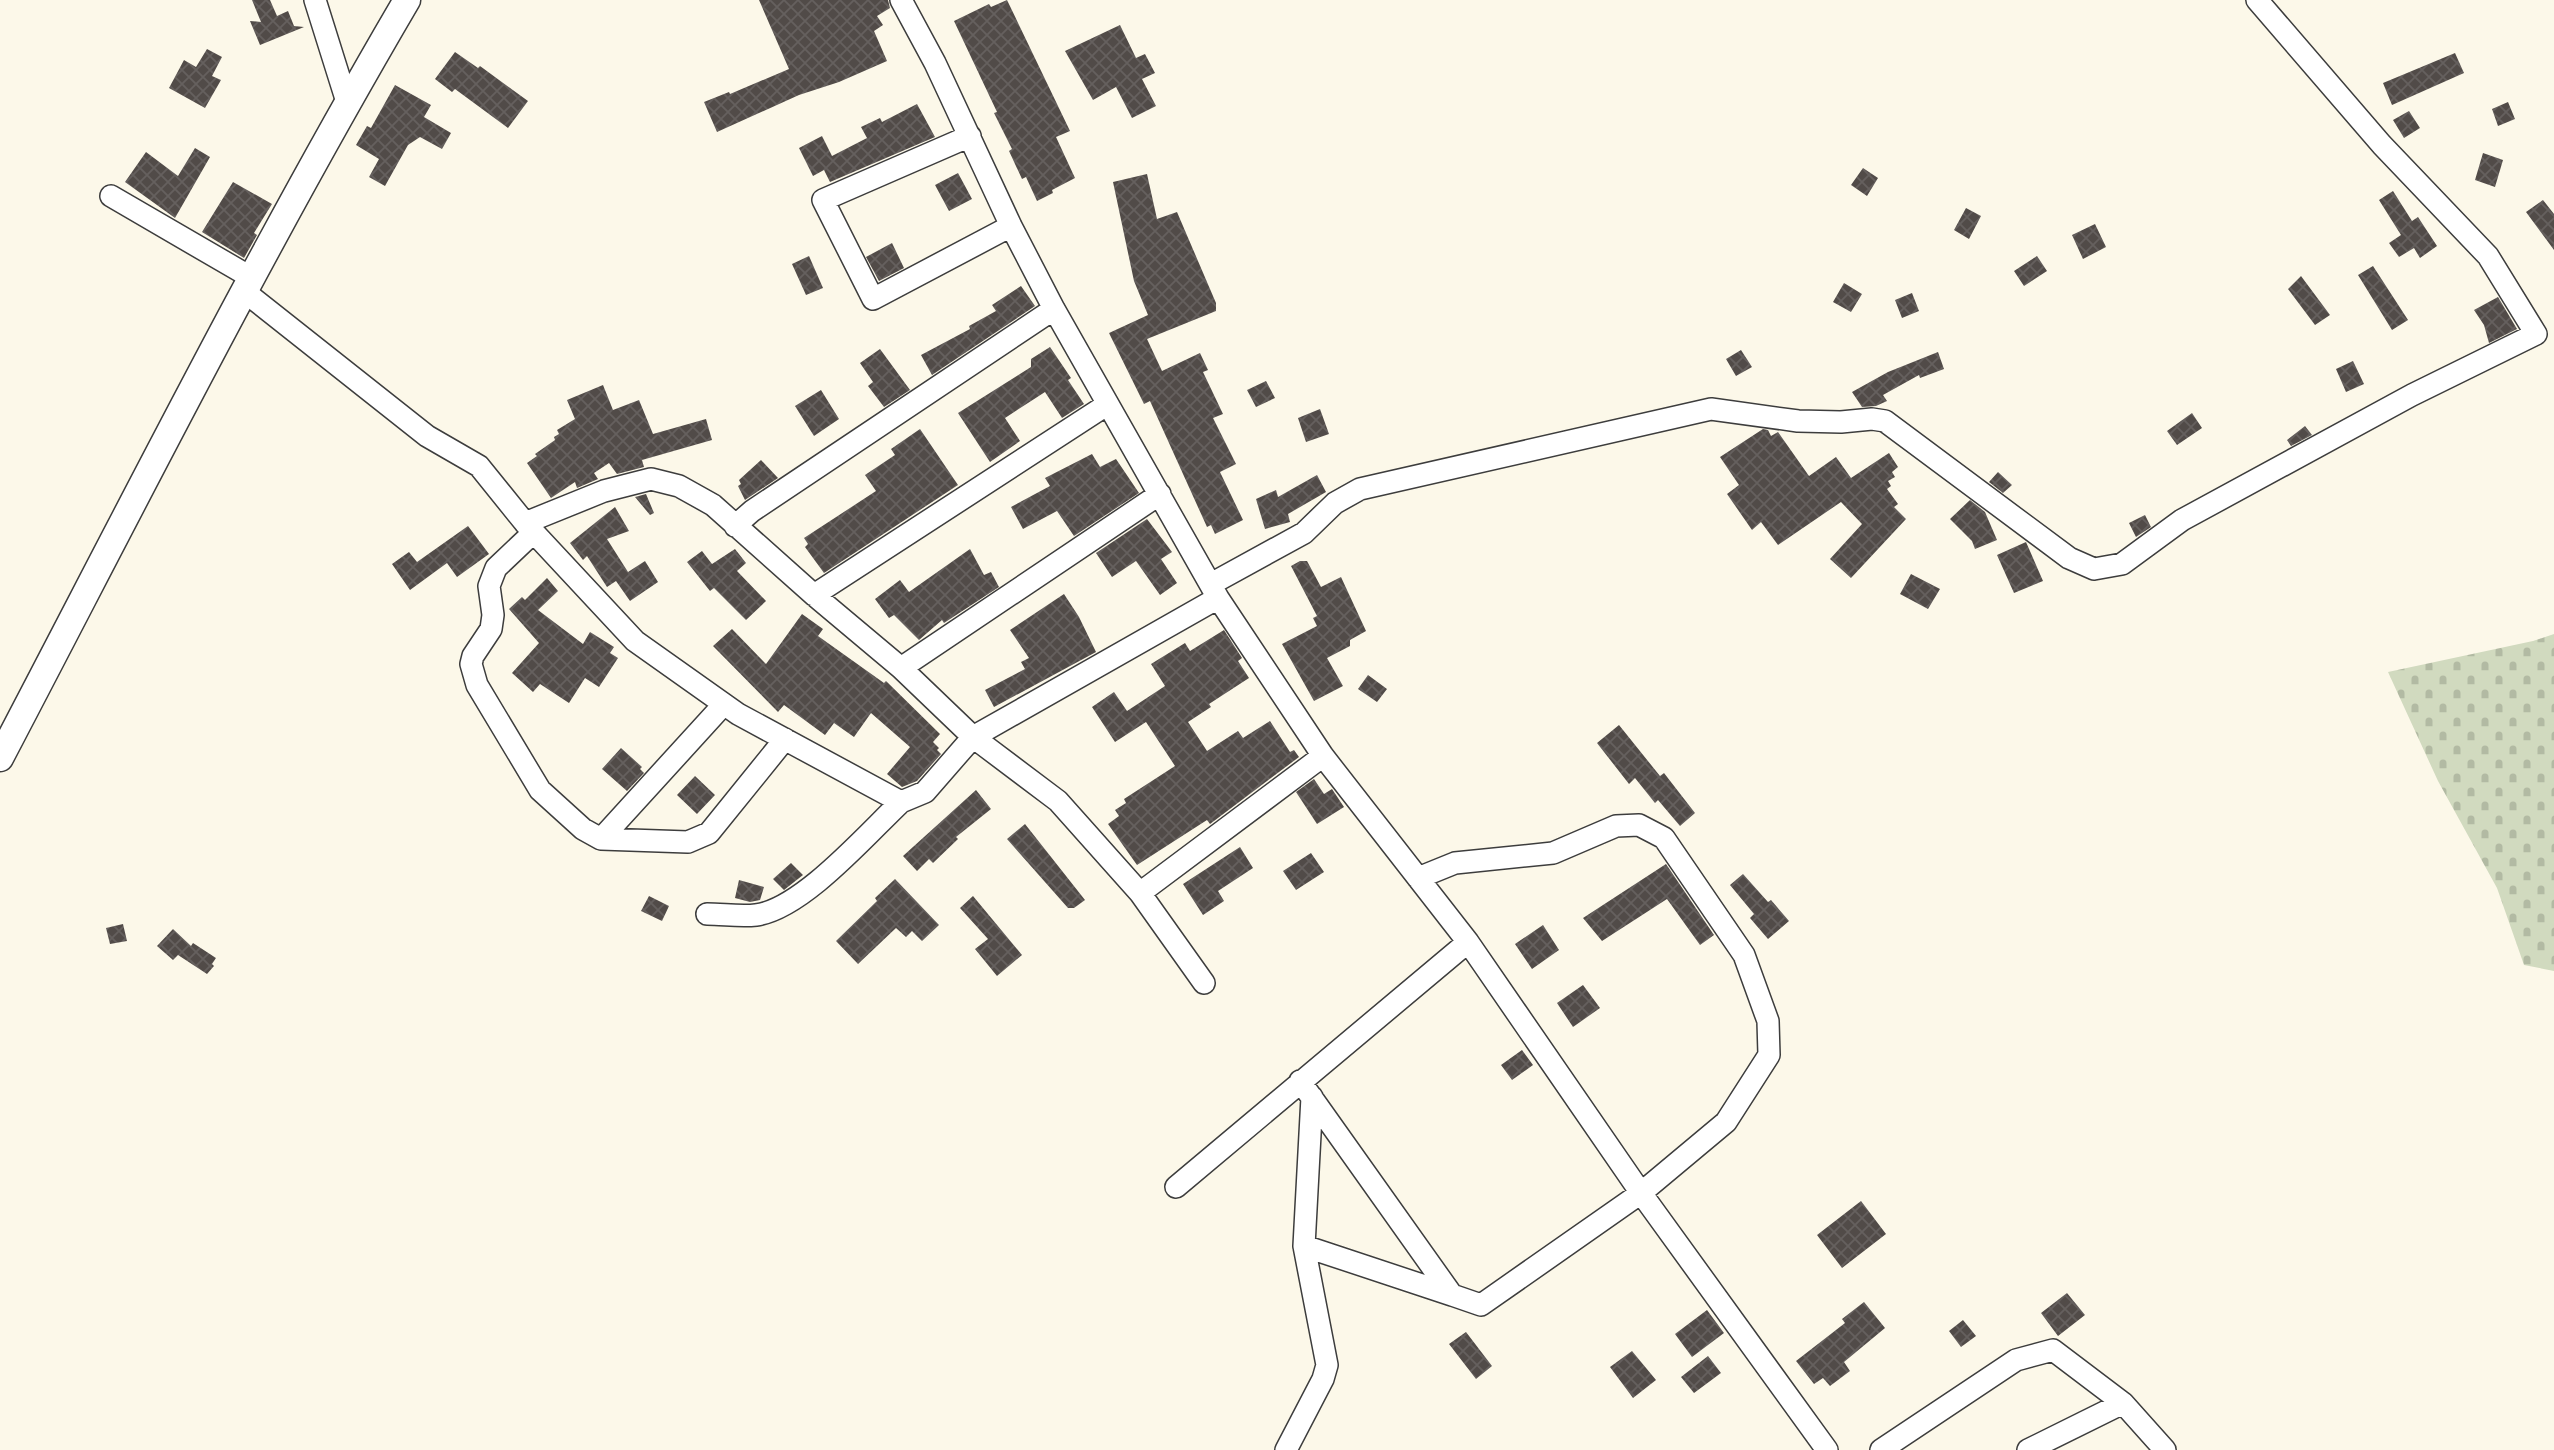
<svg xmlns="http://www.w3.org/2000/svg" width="2554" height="1450" font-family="'IBM Plex Serif',serif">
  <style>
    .cemetery { fill: url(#cemetery-stones) }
    .building { fill: url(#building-cross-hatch) }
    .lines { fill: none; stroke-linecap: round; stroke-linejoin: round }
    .minor-casing { stroke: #3d3d3d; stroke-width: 24 }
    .tertiary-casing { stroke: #3d3d3d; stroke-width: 29 }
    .minor { stroke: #fff; stroke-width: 21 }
    .tertiary { stroke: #fff; stroke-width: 26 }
  </style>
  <defs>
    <pattern id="cemetery-stones" width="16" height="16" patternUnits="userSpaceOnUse" patternTransform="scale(1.75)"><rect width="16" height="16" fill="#d1dabf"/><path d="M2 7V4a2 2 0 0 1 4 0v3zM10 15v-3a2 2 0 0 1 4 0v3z" fill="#b2baa3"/></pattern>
    <pattern id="building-cross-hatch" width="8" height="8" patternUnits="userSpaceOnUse" patternTransform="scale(1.75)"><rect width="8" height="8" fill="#514b48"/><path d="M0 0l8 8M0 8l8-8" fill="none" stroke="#65605e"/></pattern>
  </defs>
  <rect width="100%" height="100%" fill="#fcf8e9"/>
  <path class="cemetery" d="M 2554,634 L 2554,971 L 2524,965 L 2497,888 L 2438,781 L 2388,672 L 2533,641 Z"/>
  <path class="building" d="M 252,0 L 270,0 L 277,16 L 288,11 L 294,26 L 304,27 L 260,45 L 250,21 L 261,22 Z
    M 759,0 L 888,0 L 890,8 L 877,16 L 883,25 L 874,31 L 887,61 L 839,82 L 799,95 L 717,132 L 704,102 L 729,92 L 730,94 L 789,69 Z
    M 1007,0 L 1070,131 L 1056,137 L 1075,178 L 1052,190 L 1053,193 L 1037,201 L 1026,177 L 1022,179 L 1009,151 L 1012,149 L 994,113 L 997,112 L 954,21 L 989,4 L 991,7 Z
    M 1120,25 L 1136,58 L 1145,54 L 1155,73 L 1142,79 L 1156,106 L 1132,118 L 1116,87 L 1093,100 L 1065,51 Z
    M 207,49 L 222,57 L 212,76 L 221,80 L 205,108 L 169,88 L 184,60 L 196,67 Z
    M 455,52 L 478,68 L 480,66 L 528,101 L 508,128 L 455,89 L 452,92 L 435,79 Z
    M 2455,53 L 2464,73 L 2392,105 L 2383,83 Z
    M 395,85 L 431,105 L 424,117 L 451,133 L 442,149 L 420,137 L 408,145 L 385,186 L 369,177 L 379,159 L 356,145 L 367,126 L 371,128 Z
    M 2508,102 L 2515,119 L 2498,126 L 2492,109 Z
    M 917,104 L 935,137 L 830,182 L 824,170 L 813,176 L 799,148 L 822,136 L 832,156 L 867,138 L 861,127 L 880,118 L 882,122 Z
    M 2409,111 L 2420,128 L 2404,138 L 2393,120 Z
    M 195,148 L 210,157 L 175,218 L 125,182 L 146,152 L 178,176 Z
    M 2483,153 L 2503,160 L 2495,187 L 2475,180 Z
    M 1863,168 L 1878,178 L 1867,196 L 1851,185 Z
    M 958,173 L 972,199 L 949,211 L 935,185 Z
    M 1147,174 L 1157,219 L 1177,212 L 1216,303 L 1216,311 L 1147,339 L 1162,371 L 1200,353 L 1208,370 L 1203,372 L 1223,414 L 1213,418 L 1236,464 L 1220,472 L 1243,520 L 1215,534 L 1211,525 L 1207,527 L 1150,401 L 1144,404 L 1109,333 L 1148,315 L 1134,281 L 1113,182 Z
    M 233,182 L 272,204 L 254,233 L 257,235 L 244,258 L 202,232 Z
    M 2393,191 L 2412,221 L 2418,217 L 2437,246 L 2420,258 L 2414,248 L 2399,257 L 2389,243 L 2401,235 L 2379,200 Z
    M 2543,200 L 2554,214 L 2554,250 L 2526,212 Z
    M 1966,208 L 1981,216 L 1969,239 L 1954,230 Z
    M 2095,224 L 2106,247 L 2083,259 L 2072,235 Z
    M 892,243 L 904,268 L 879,281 L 866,257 Z
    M 809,256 L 823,288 L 806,295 L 792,264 Z
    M 2037,256 L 2047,271 L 2024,286 L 2014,271 Z
    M 2373,266 L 2408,320 L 2392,330 L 2358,275 Z
    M 2301,276 L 2330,315 L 2315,325 L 2288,289 Z
    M 1844,283 L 1862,294 L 1851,312 L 1833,302 Z
    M 1021,286 L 1035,306 L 932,375 L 921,355 L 970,329 L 969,326 L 996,311 L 992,305 Z
    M 1912,293 L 1919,311 L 1902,318 L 1895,300 Z
    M 2498,297 L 2517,329 L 2489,343 L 2484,325 L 2474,310 Z
    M 1050,347 L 1071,378 L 1068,380 L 1084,404 L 1062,418 L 1045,392 L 1005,418 L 1020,441 L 990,462 L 958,413 L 1031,367 L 1031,359 Z
    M 880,349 L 910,390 L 884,407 L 868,386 L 873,382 L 860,363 Z
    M 1741,350 L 1752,367 L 1736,376 L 1726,359 Z
    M 1938,352 L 1944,369 L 1920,378 L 1919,375 L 1883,395 L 1887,401 L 1876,406 L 1862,407 L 1852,392 L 1888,372 Z
    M 2353,361 L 2364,384 L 2346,392 L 2336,369 Z
    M 1266,381 L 1275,398 L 1256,407 L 1247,390 Z
    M 603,385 L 613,410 L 639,400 L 653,434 L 706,419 L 712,440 L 642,460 L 644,467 L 617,474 L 609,463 L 594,473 L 598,479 L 577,488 L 575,482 L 551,498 L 527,463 L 537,456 L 535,454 L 555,440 L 554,437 L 559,434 L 557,430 L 575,419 L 567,400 Z
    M 821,390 L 839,419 L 814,436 L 795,406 Z
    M 1320,409 L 1329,434 L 1306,442 L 1298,418 Z
    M 2192,413 L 2202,428 L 2177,445 L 2167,431 Z
    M 2305,426 L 2312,435 L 2291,446 L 2287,440 Z
    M 920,429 L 958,485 L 824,573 L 805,547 L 808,544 L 804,538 L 876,491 L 865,475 L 895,455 L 891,449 Z
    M 1763,429 L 1768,430 L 1771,436 L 1778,432 L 1809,476 L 1836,457 L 1851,478 L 1889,453 L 1898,467 L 1892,472 L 1895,477 L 1888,481 L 1891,486 L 1887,489 L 1898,504 L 1894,507 L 1906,519 L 1851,578 L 1830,559 L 1862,524 L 1841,502 L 1778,545 L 1761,522 L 1752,530 L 1727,494 L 1739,485 L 1720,457 Z
    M 1092,454 L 1100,467 L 1116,459 L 1139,493 L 1074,536 L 1057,511 L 1023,529 L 1011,507 L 1050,486 L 1045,478 Z
    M 761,460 L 778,478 L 745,500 L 738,486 L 741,484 L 739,480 Z
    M 1998,472 L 2012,485 L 2003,493 L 1989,482 Z
    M 1317,475 L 1326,492 L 1288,514 L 1290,522 L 1265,529 L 1256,499 L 1276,490 L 1278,497 Z
    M 646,494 L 654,513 L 650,515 L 635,497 Z
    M 1970,500 L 1985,512 L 1997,540 L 1975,549 L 1972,541 L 1950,519 Z
    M 615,507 L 629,531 L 607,539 L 628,572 L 645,561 L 658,582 L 630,601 L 616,581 L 607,587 L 587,556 L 583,560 L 570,543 Z
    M 2145,515 L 2151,527 L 2136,537 L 2129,523 Z
    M 1147,519 L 1172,552 L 1161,559 L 1177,583 L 1160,595 L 1136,561 L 1112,577 L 1096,553 Z
    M 468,526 L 489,554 L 457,577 L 447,563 L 410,590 L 392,564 L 409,552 L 417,562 Z
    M 2026,542 L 2043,581 L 2014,593 L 1997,555 Z
    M 735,549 L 746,563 L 737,571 L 766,601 L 746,620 L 714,588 L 710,591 L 687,562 L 702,551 L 712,564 Z
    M 970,549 L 984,575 L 991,572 L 999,587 L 944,623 L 942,620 L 919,640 L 894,615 L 889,618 L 875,599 L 900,580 L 909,592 Z
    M 1300,561 L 1307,561 L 1321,587 L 1341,577 L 1366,631 L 1350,640 L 1350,646 L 1327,658 L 1343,686 L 1314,701 L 1282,644 L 1317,626 L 1313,618 L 1317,616 L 1291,566 Z
    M 1911,574 L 1940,589 L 1928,609 L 1900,594 Z
    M 547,578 L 558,591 L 538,610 L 583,644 L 590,632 L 614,647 L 610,653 L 618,658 L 599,687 L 585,678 L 569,703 L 540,684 L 533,692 L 512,673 L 539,643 L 509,609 L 522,597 L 525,600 Z
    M 1064,594 L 1079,617 L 1096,652 L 994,707 L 985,690 L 1025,669 L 1021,662 L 1029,658 L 1010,630 Z
    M 802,614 L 823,629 L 818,636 L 884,683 L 886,681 L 940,734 L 933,742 L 939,748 L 937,750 L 941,754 L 917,781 L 902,787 L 887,774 L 910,747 L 871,713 L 854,737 L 834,723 L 825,735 L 784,705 L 778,712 L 713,646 L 732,629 L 766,664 Z
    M 1224,630 L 1242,658 L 1238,661 L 1249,678 L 1209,704 L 1211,707 L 1188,722 L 1207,751 L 1238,731 L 1243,738 L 1270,721 L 1290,752 L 1294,750 L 1299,757 L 1210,824 L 1207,820 L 1137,865 L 1108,824 L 1119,816 L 1115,810 L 1126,803 L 1124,799 L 1175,766 L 1146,722 L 1115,742 L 1092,707 L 1114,692 L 1127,711 L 1165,686 L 1151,664 L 1185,643 L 1190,651 Z
    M 1368,675 L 1387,689 L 1377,702 L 1358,689 Z
    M 1619,725 L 1660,776 L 1664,773 L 1695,813 L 1680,826 L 1658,800 L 1655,803 L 1635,778 L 1629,784 L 1597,743 Z
    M 621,748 L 642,767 L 640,769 L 644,773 L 627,791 L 602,769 Z
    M 695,776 L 715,795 L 697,814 L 677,795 Z
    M 1314,779 L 1324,794 L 1332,789 L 1344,807 L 1317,824 L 1296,792 Z
    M 976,790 L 991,809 L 956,837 L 958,839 L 933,863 L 929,859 L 917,871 L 903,856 Z
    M 1025,824 L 1085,900 L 1074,908 L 1068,908 L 1007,839 Z
    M 1240,847 L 1253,868 L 1218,891 L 1224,901 L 1203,915 L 1183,884 Z
    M 1311,853 L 1324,872 L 1296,890 L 1283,871 Z
    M 791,863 L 803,875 L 784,890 L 773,879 Z
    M 1666,864 L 1714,935 L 1700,945 L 1667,899 L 1602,941 L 1583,918 Z
    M 1743,874 L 1768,902 L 1771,900 L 1789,921 L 1768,939 L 1750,918 L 1754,914 L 1730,885 Z
    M 895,879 L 939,925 L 922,941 L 912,931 L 906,937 L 896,928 L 858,964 L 836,941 L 877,901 L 875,898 Z
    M 739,880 L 764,887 L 760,900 L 750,902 L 735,898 Z
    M 649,896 L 669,906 L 662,921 L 641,911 Z
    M 973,896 L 1022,955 L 997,976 L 975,949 L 988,939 L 960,908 Z
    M 123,924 L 127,941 L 110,944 L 106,928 Z
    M 1543,925 L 1559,950 L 1532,969 L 1515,944 Z
    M 173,929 L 191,946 L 193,943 L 216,958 L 212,964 L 214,966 L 207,974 L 178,955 L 173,960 L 157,946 Z
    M 1583,985 L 1600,1008 L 1573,1027 L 1557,1003 Z
    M 1522,1050 L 1533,1065 L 1512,1080 L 1501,1065 Z
    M 1861,1201 L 1886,1234 L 1842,1268 L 1817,1235 Z
    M 2067,1293 L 2085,1315 L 2058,1336 L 2041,1313 Z
    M 1864,1302 L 1885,1328 L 1844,1362 L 1850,1371 L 1830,1386 L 1823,1378 L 1814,1384 L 1796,1361 L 1845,1323 L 1842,1319 Z
    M 1707,1310 L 1724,1333 L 1692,1357 L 1675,1334 Z
    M 1963,1320 L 1976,1336 L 1961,1347 L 1949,1331 Z
    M 1466,1332 L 1492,1366 L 1476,1379 L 1449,1344 Z
    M 1632,1351 L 1656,1380 L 1633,1398 L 1610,1367 Z
    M 1708,1356 L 1721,1373 L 1694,1393 L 1681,1377 Z"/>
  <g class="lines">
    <defs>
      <path id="minor" d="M 315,0 L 347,102
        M 901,0 L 935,63 L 1011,226 L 1054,309 L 1218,598 L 1323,756 L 1468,942 L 1641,1193 L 1827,1450
        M 970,136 L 823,200 L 873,299 L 1011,226
        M 111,196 L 252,278
        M 245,292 L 427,436 L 479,466 L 525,523 L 635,641 L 738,714 L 901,802 L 925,792 L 973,737 L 1218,598
        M 525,523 L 604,491 L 651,479 L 679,486 L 713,505 L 814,595 L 901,668 L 973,737 L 1058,801 L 1140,893 L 1204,983
        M 735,526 L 752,511 L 1054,309
        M 534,532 L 496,568 L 489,586 L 493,615 L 491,629 L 473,656 L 471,664 L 477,685 L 540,790 L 583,829 L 601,839 L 688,842 L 709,833 L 785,739
        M 1211,584 L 1304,533 L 1335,503 L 1360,489 L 1711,409 L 1798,421 L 1841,422 L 1872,419 L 1885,421 L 2069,558 L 2094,569 L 2122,564 L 2182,520 L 2412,395 L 2536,334 L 2488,256 L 2382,145 L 2257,0
        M 814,595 L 1108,404
        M 901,668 L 1160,494
        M 601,839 L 724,704
        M 1140,893 L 1323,756
        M 707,914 C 723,914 740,917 756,915 C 802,909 866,835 901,802
        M 1300,1081 L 1452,1295 L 1481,1305 L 1641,1193 L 1726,1122 L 1769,1055 L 1768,1021 L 1744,955 L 1664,838 L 1639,825 L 1616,826 L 1553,853 L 1455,863 L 1418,878
        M 1176,1187 L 1468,942
        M 1304,1246 L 1452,1295
        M 1286,1450 L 1323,1379 L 1327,1365 L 1304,1246 L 1312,1097
        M 1881,1450 L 2016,1360 L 2053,1350 L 2123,1403 L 2165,1450
        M 2028,1450 L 2123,1403"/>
      <path id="tertiary" d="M 0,758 C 133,504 262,247 407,0"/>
    </defs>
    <use href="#minor" class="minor-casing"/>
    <use href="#tertiary" class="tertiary-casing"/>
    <use href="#minor" class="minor"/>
    <use href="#tertiary" class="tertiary"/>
  </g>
</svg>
